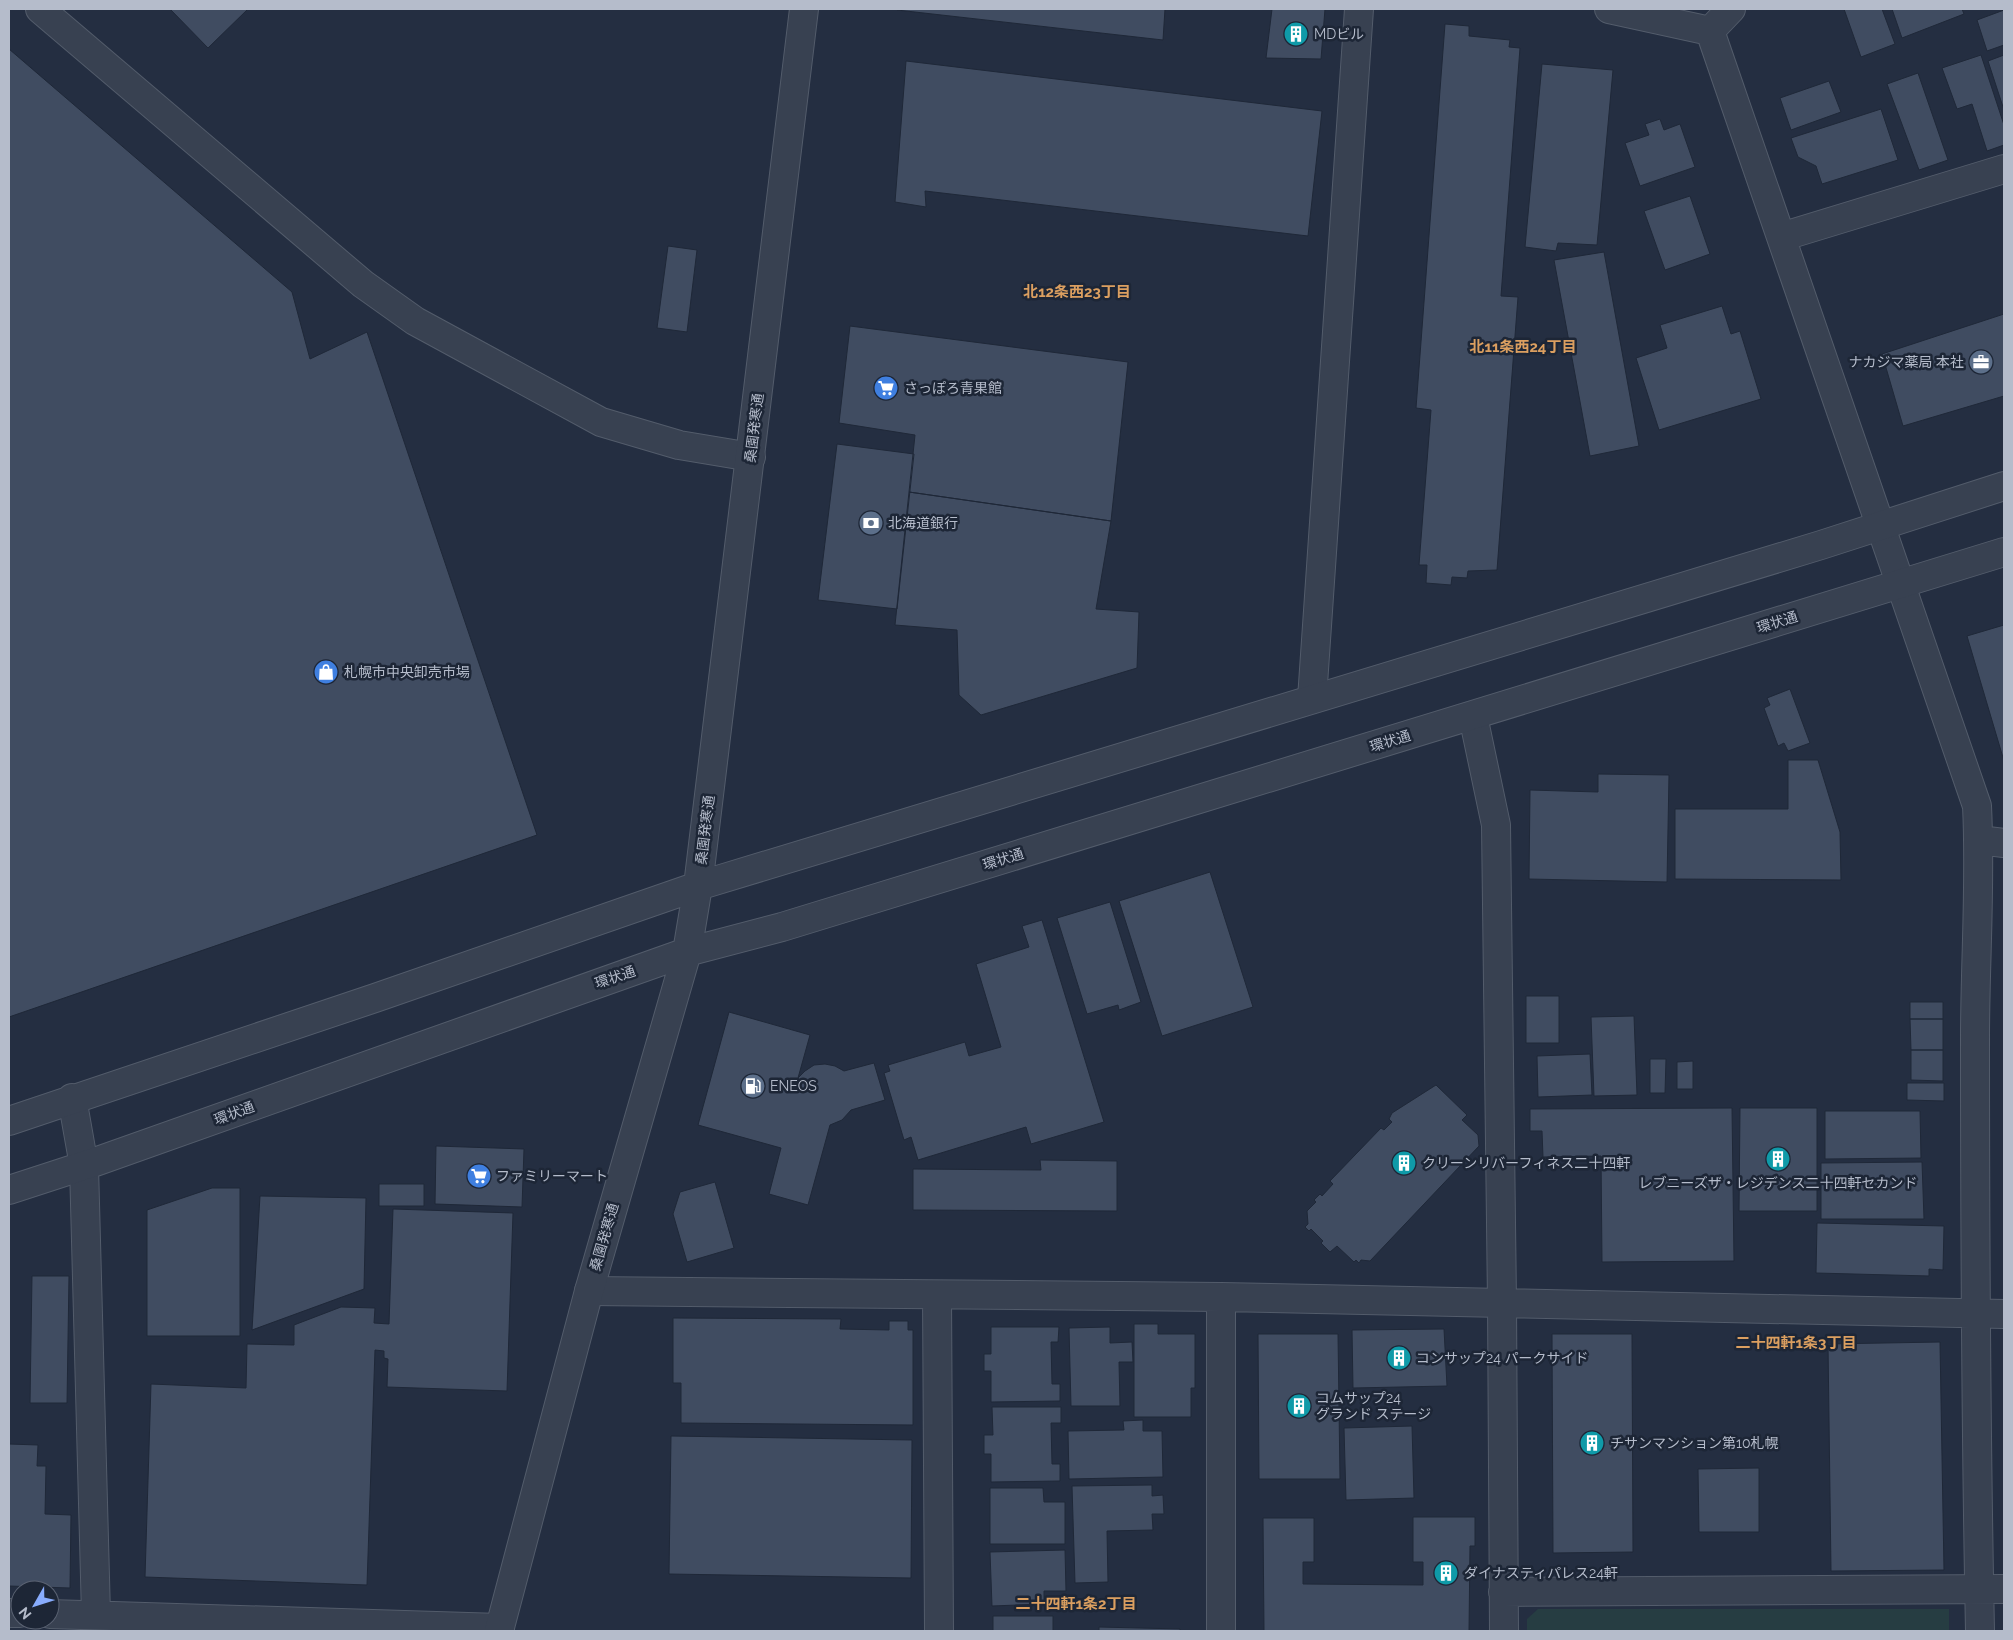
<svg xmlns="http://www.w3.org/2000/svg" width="2013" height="1640" font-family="Raleway,'Noto Sans JP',sans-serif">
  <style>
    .green { fill: #263d42 }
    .building { fill: #404c61; stroke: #1f2838 }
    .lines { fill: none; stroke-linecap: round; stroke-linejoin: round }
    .minor-casing { stroke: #535c6b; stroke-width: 30 }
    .tertiary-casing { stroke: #535c6b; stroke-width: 30 }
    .minor { stroke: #384151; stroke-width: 28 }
    .tertiary { stroke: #384151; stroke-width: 28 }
    .labels { text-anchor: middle; stroke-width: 5; stroke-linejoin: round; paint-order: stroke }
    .poi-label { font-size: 14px; fill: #b5bccb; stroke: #1d2636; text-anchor: start }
    .street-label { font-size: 14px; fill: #b5bccb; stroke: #1d2636 }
    .neighbourhood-label { font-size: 15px; font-weight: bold; fill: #db9f60; stroke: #1d2636 }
  </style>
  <rect width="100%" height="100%" fill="#242e41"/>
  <path class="green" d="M 1538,1609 L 1949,1609 L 1949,1631 L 1527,1631 L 1527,1619 Z"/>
  <path class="building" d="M 170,9 L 248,9 L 208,48 Z
    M 897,9 L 1165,9 L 1163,40 L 897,10 Z
    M 1272,9 L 1325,9 L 1321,59 L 1266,58 Z
    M 1844,9 L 1882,9 L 1895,44 L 1861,57 Z
    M 1892,9 L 1962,9 L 1964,14 L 1902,38 Z
    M 2004,10 L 2004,45 L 1987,51 L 1977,20 Z
    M 1445,24 L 1469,26 L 1469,36 L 1510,40 L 1509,47 L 1520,48 L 1501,296 L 1518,297 L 1497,570 L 1468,571 L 1467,578 L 1452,577 L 1451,585 L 1426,583 L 1427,565 L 1419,565 L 1431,410 L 1416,408 Z
    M 9,49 L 292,292 L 310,359 L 367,332 L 537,835 L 9,1017 Z
    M 1981,55 L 2004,125 L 2004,145 L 1987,151 L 1972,104 L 1957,109 L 1942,68 Z
    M 2004,55 L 2004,110 L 1988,61 Z
    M 906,61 L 1322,111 L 1308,236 L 925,191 L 926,207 L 895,202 Z
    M 1542,64 L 1613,70 L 1597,245 L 1558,243 L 1556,251 L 1525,247 Z
    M 1918,73 L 1948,160 L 1919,170 L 1887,84 Z
    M 1829,81 L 1841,112 L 1791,130 L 1780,98 Z
    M 1881,109 L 1898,160 L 1822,184 L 1816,166 L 1798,157 L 1791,138 Z
    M 1660,119 L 1664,130 L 1680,124 L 1695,167 L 1640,186 L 1625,143 L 1649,135 L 1645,124 Z
    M 1690,196 L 1710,254 L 1665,270 L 1644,211 Z
    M 668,246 L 697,250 L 687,332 L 657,328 Z
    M 1604,252 L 1639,446 L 1590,456 L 1554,260 Z
    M 1722,306 L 1731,334 L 1740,331 L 1761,399 L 1659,430 L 1636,358 L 1667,348 L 1660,325 Z
    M 2004,314 L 2004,396 L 1903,426 L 1882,354 Z
    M 850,326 L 1128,362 L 1111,521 L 909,492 L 915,435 L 839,423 Z
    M 837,444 L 914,454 L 897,609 L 818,600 Z
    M 909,492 L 1111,521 L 1096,609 L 1139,612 L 1137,668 L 981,715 L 959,695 L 957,630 L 895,625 Z
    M 2004,625 L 2004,761 L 1967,636 Z
    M 1790,689 L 1810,743 L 1788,751 L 1784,743 L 1778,746 L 1764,708 L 1770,705 L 1767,698 Z
    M 1788,760 L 1818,760 L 1840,832 L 1841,880 L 1675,879 L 1675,809 L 1788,809 Z
    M 1598,774 L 1669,775 L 1667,882 L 1529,879 L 1530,790 L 1598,792 Z
    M 1210,872 L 1253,1007 L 1162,1036 L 1119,901 Z
    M 1110,902 L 1141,1002 L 1119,1010 L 1118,1005 L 1087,1014 L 1057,918 Z
    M 1042,920 L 1104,1122 L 1031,1144 L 1026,1127 L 918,1160 L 911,1137 L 904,1140 L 884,1073 L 890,1071 L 888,1065 L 965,1042 L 969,1056 L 1001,1047 L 976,964 L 1029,947 L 1022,926 Z
    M 1526,996 L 1559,996 L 1559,1043 L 1526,1043 Z
    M 1910,1002 L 1943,1002 L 1943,1019 L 1910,1019 Z
    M 729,1012 L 810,1035 L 798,1078 L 805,1071 L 814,1065 L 825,1064 L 835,1066 L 844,1071 L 874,1063 L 885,1100 L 851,1110 L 842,1120 L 830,1125 L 808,1205 L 769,1194 L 781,1148 L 698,1125 Z
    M 1634,1016 L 1637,1095 L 1594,1096 L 1591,1017 Z
    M 1910,1019 L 1943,1019 L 1943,1050 L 1911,1050 Z
    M 1911,1050 L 1943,1050 L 1943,1081 L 1911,1080 Z
    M 1590,1054 L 1592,1095 L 1538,1097 L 1537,1056 Z
    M 1650,1059 L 1666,1059 L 1665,1093 L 1650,1093 Z
    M 1693,1061 L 1693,1089 L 1677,1089 L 1677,1062 Z
    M 1907,1083 L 1944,1083 L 1944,1101 L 1907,1100 Z
    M 1436,1085 L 1467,1115 L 1462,1120 L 1478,1135 L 1479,1146 L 1370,1261 L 1361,1260 L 1359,1263 L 1356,1260 L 1354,1262 L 1337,1246 L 1330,1252 L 1321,1243 L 1323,1241 L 1311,1229 L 1309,1231 L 1305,1227 L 1308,1224 L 1307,1211 L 1316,1202 L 1314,1200 L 1320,1194 L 1322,1196 L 1333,1184 L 1330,1181 L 1381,1128 L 1384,1130 L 1392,1122 L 1389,1119 L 1392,1113 Z
    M 1732,1108 L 1734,1261 L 1602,1262 L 1601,1156 L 1543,1157 L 1542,1131 L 1530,1131 L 1530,1109 Z
    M 1740,1108 L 1817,1108 L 1817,1211 L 1739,1211 Z
    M 1825,1111 L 1920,1111 L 1921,1158 L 1825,1159 Z
    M 436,1146 L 524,1149 L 522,1207 L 435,1204 Z
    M 1040,1160 L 1117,1161 L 1117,1211 L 913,1210 L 913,1169 L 1041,1170 Z
    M 1922,1162 L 1924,1219 L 1821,1219 L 1821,1163 Z
    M 715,1182 L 734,1248 L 687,1262 L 673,1214 L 680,1192 Z
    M 379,1184 L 424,1184 L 424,1206 L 379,1206 Z
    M 212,1188 L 240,1188 L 240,1336 L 147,1336 L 147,1210 Z
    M 260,1196 L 366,1198 L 364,1289 L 252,1330 Z
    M 393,1209 L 513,1213 L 507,1391 L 387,1387 L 388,1359 L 384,1358 L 384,1351 L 375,1350 L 367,1585 L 145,1577 L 151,1384 L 246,1388 L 247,1344 L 294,1345 L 294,1325 L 341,1307 L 375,1308 L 374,1323 L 389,1324 Z
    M 1817,1223 L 1944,1226 L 1943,1270 L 1929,1269 L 1929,1276 L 1816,1273 Z
    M 32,1276 L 69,1276 L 67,1403 L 30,1403 Z
    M 673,1318 L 841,1319 L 840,1329 L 889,1330 L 889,1321 L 908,1321 L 908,1330 L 913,1330 L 913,1425 L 681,1423 L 681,1383 L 673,1383 Z
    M 1134,1324 L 1158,1324 L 1158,1334 L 1195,1334 L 1195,1388 L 1191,1388 L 1191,1417 L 1134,1417 Z
    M 991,1327 L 1059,1327 L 1058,1342 L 1051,1342 L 1052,1384 L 1060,1384 L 1060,1401 L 991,1402 L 991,1371 L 984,1371 L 984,1354 L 991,1354 Z
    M 1110,1327 L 1110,1343 L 1132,1342 L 1133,1362 L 1119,1362 L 1120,1406 L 1071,1406 L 1069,1328 Z
    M 1444,1329 L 1447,1386 L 1353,1388 L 1352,1330 Z
    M 1258,1334 L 1338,1334 L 1340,1479 L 1259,1479 Z
    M 1552,1334 L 1632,1334 L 1633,1552 L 1553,1553 Z
    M 1940,1342 L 1944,1570 L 1831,1571 L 1828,1344 Z
    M 992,1407 L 1061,1407 L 1061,1423 L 1051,1423 L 1052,1464 L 1060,1464 L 1060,1481 L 991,1482 L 991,1454 L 984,1454 L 984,1435 L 993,1435 Z
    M 1143,1420 L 1143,1431 L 1162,1431 L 1163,1477 L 1069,1479 L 1068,1431 L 1124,1430 L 1123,1421 Z
    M 1412,1426 L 1414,1498 L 1346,1500 L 1344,1428 Z
    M 671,1436 L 912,1440 L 911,1578 L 669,1574 Z
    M 9,1444 L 38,1445 L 37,1466 L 46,1466 L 45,1514 L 71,1515 L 70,1588 L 9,1586 Z
    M 1759,1468 L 1759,1532 L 1699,1532 L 1698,1469 Z
    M 1152,1485 L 1152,1496 L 1163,1495 L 1164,1514 L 1152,1514 L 1153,1530 L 1107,1531 L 1108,1582 L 1075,1583 L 1072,1486 Z
    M 990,1488 L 1043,1488 L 1044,1502 L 1065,1502 L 1065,1544 L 990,1544 Z
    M 1413,1517 L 1475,1517 L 1475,1546 L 1470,1546 L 1469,1631 L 1264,1631 L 1263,1518 L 1314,1518 L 1314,1562 L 1303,1562 L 1303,1584 L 1423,1585 L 1423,1562 L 1413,1562 Z
    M 1065,1550 L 1066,1591 L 1044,1591 L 1044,1604 L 992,1606 L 990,1552 Z
    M 993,1616 L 1053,1616 L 1053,1631 L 993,1631 Z
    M 1099,1627 L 1180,1629 L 1180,1631 L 1099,1631 Z"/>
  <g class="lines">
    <defs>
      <path id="minor" d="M 40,9 L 363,284 L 415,321 L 601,422 L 679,445 L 751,457
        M 1609,9 L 1710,31 L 1731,9
        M 1710,31 L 1977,806 C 1981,883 1975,960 1975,1038 C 1975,1236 1976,1433 1980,1631
        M 1781,237 L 2004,169
        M 1312,699 L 1359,9
        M 1473,716 L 1496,825 L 1502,1302 L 1504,1631
        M 1979,840 L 2004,843
        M 72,1098 L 84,1166 L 96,1615
        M 589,1291 L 1221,1297 L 2004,1314
        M 937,1296 L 939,1631
        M 1503,1592 L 2004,1589
        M 9,1613 L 20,1613
        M 50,1614 L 500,1628
        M 1221,1631 L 1221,1297"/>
      <path id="tertiary" d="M 9,1121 L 375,998 L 698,886 L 1821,545 L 2004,486
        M 9,1190 L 95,1162 L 687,952 L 782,927 L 2004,552
        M 499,1631 L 589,1291 L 687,952 L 698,886 L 804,9"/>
    </defs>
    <use href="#minor" class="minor-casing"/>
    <use href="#tertiary" class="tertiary-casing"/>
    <use href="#minor" class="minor"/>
    <use href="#tertiary" class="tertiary"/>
  </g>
  <defs>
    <symbol id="building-disc" viewBox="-11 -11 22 22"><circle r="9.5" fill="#0f9aa8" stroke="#1d2636"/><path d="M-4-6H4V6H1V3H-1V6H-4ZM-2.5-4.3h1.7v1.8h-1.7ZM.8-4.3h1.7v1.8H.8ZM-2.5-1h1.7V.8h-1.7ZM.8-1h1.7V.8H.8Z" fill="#fff"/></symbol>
    <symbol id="office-disc" viewBox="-11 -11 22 22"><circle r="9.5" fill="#5c6f8a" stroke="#1d2636"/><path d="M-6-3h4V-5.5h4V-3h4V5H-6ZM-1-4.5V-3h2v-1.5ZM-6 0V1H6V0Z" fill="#fff"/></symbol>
    <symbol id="supermarket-disc" viewBox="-11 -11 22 22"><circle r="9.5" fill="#3f7fe0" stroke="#1d2636"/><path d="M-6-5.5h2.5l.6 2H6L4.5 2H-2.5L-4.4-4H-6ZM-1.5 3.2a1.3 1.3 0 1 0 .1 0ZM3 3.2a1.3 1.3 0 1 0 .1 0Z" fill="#fff"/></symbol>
    <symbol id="bank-disc" viewBox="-11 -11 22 22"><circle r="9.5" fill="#5c6f8a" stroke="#1d2636"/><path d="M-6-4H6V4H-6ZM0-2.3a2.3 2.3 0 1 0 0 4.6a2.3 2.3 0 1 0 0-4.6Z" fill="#fff"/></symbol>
    <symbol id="shop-disc" viewBox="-11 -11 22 22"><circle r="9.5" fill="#3f7fe0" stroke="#1d2636"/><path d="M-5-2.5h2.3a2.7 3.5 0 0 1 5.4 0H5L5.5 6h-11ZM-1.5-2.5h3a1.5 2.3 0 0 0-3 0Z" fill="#fff"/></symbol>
    <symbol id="fuel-disc" viewBox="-11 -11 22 22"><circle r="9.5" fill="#5c6f8a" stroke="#1d2636"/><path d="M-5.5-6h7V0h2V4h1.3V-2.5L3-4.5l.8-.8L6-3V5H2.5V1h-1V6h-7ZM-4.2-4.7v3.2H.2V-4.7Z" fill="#fff"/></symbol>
  </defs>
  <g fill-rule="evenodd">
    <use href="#building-disc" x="1282" y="20" width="28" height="28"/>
    <use href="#office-disc" x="1967" y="348" width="28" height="28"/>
    <use href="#supermarket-disc" x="872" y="374" width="28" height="28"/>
    <use href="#bank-disc" x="857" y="509" width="28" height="28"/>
    <use href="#shop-disc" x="312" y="658" width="28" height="28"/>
    <use href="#fuel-disc" x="739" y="1072" width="28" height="28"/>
    <use href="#building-disc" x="1764" y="1145" width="28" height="28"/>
    <use href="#building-disc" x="1390" y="1149" width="28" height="28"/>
    <use href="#supermarket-disc" x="465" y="1162" width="28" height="28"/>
    <use href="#building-disc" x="1385" y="1344" width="28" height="28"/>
    <use href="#building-disc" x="1285" y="1392" width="28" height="28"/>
    <use href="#building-disc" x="1578" y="1429" width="28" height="28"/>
    <use href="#building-disc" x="1432" y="1559" width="28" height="28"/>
  </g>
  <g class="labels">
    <g class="poi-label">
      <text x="1314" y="39">MDビル</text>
      <text x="1964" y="367" text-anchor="end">ナカジマ薬局 本社</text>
      <text x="904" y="393">さっぽろ青果館</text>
      <text x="888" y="528">北海道銀行</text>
      <text x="344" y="677">札幌市中央卸売市場</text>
      <text x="770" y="1091">ENEOS</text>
      <text x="1422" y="1168">クリーンリバーフィネス二十四軒</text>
      <text x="496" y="1181">ファミリーマート</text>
      <text x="1778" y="1188" text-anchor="middle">レブニーズザ・レジデンス二十四軒セカンド</text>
      <text x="1416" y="1363">コンサップ24 パークサイド</text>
      <text x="1316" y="1403">コムサップ24<tspan x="1316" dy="16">グランド ステージ</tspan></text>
      <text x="1610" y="1448">チサンマンション第10札幌</text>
      <text x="1464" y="1578">ダイナスティパレス24軒</text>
    </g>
    <g class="street-label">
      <text transform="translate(754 428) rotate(-83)" y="5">桑園発寒通</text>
      <text transform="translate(1777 622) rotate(-17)" y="5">環状通</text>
      <text transform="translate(1390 741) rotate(-17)" y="5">環状通</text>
      <text transform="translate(705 830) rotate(-83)" y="5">桑園発寒通</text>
      <text transform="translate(1003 859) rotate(-17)" y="5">環状通</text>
      <text transform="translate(615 977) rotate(-19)" y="5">環状通</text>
      <text transform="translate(234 1113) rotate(-20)" y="5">環状通</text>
      <text transform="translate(604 1237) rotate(-74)" y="5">桑園発寒通</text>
    </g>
    <g class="neighbourhood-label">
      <text x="1077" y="297">北12条西23丁目</text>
      <text x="1523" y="352">北11条西24丁目</text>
      <text x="1796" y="1348">二十四軒1条3丁目</text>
      <text x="1076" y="1609">二十四軒1条2丁目</text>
    </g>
  </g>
  <rect width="2013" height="1640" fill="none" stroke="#b5bccb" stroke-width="20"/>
  <g transform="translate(35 1605) rotate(231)"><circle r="24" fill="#1d2636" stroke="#5a6272"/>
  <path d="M0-4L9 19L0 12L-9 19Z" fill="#88acfd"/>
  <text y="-8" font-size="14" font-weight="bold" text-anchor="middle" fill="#b5bccb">N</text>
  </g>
</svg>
